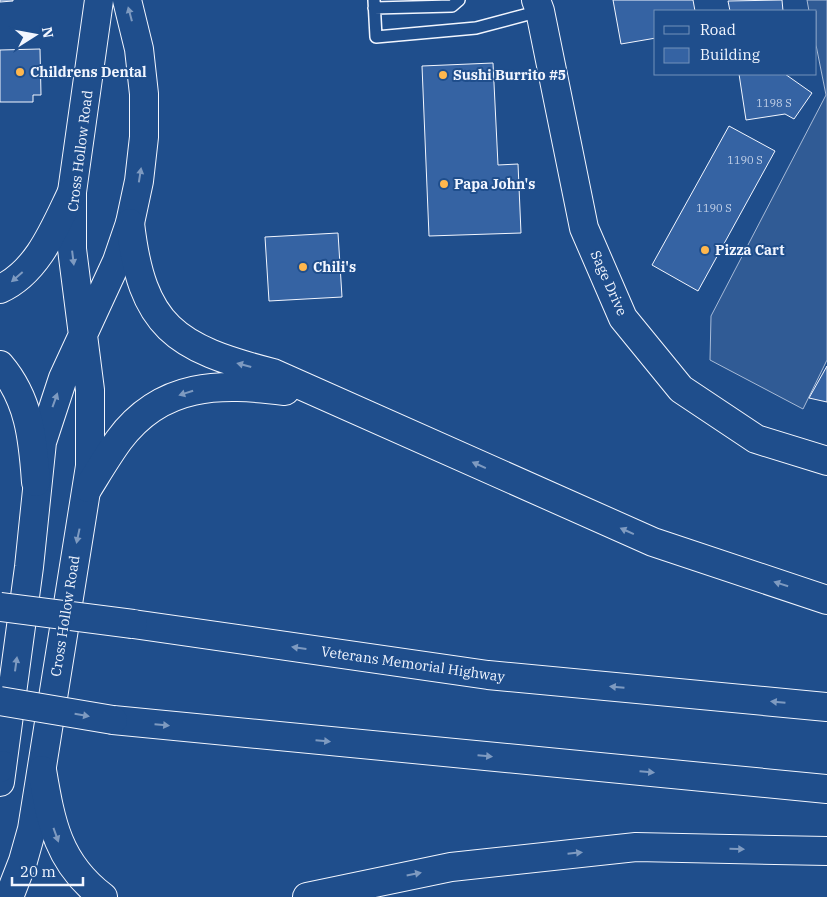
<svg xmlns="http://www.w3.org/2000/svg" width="827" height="897" font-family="'IBM Plex Serif',serif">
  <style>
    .built { fill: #305b95; stroke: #a8bbd7 }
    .building { fill: #3563a3; stroke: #f2f6ff }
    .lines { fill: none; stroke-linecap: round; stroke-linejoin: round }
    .lane-casing { stroke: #f2f6ff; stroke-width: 14 }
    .secondary-casing { stroke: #f2f6ff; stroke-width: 30 }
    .primary-casing { stroke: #f2f6ff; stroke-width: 30 }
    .highway-casing { stroke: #f2f6ff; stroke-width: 30 }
    .lane { stroke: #1f4e8c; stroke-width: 11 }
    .secondary { stroke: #1f4e8c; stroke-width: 28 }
    .primary { stroke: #1f4e8c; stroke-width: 28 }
    .highway { stroke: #1f4e8c; stroke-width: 28 }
    .highway-bridge-casing { stroke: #f2f6ff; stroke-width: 30; stroke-linecap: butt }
    .highway-bridge { stroke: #1f4e8c; stroke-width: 28 }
    .oneway { fill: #7e9ac0 }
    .poi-dot { fill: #ffb74d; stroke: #1f4e8c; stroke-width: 2 }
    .labels { text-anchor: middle; stroke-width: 4; stroke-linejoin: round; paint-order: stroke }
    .number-label { font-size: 11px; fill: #c3d1e8 }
    .poi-label { font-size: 14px; font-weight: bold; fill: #f2f6ff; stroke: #1f4e8c; text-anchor: start }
    .street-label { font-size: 14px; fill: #f2f6ff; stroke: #1f4e8c }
  </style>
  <rect width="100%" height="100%" fill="#1f4e8c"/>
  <path class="built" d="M 807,0 L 827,0 L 827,360 L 803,409 L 710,360 L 711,316 L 826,95 L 816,45 L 816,11 L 809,11 Z"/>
  <path class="building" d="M 0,0 L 13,0 L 13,1 L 0,2 Z
    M 613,0 L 693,0 L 695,11 L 656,11 L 656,38 L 621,44 Z
    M 782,0 L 783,11 L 730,11 L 728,1 Z
    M 40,49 L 41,95 L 33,95 L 33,102 L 0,102 L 0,50 Z
    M 493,63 L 498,165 L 518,164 L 521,233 L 429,236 L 422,66 Z
    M 739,74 L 785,74 L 812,93 L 794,119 L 785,114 L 746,120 Z
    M 729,126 L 775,151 L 698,291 L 652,265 Z
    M 338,233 L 342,297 L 269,301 L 265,237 Z
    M 827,366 L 827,402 L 809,398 Z"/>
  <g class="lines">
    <defs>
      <path id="lane" d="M 374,0 L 376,37 L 476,28 L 540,11
        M 374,8 L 452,6 L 459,0"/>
      <path id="secondary" d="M 536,0 L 540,11 L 584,228 L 623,318 L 681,389 L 756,439 L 827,461"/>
      <path id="primary" d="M 0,782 L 29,567 L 42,442 L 63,378 L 117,261 L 130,223 L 139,181 L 144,137 L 144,94 L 139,49 L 127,0
        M 9,897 L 23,861 L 32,829 L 90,466 L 90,390 L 72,249 L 72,192 L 99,0"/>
      <path id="highway" d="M 130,223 C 142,327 175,348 273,373 L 653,542 L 827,600
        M 0,289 C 38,272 55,227 72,192
        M 0,365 C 29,399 33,438 36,482
        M 88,488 C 98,472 108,455 119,440 C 162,382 220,383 285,391
        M 133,624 L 488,675 L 827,707
        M 113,720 L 827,789
        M 0,768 L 2,765
        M 42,770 C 51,823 58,863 103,897
        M 307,897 L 451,867 L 636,847 L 827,851"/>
    </defs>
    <use href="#lane" class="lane-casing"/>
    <use href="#secondary" class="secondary-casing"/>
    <use href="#primary" class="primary-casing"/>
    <use href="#highway" class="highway-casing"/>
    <use href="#lane" class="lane"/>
    <use href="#secondary" class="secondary"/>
    <use href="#primary" class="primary"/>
    <use href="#highway" class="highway"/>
    <defs>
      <path id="highway-bridge" d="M 0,607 L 133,624
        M 0,701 L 113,720"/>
    </defs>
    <use href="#highway-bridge" class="highway-bridge-casing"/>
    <use href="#highway-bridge" class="highway-bridge"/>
  </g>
  <defs><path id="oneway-solid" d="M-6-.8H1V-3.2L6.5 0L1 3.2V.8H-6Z" transform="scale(1.25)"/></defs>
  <g class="oneway">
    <use href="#oneway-solid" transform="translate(130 14) rotate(-105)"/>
    <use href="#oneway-solid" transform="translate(140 175) rotate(-81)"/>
    <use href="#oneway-solid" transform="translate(73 258) rotate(83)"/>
    <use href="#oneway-solid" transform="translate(17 277) rotate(139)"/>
    <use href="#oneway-solid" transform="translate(244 365) rotate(-165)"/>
    <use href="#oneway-solid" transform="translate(186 393) rotate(162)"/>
    <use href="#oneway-solid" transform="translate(55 400) rotate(-70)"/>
    <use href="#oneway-solid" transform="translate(479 465) rotate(-156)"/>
    <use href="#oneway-solid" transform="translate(627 531) rotate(-156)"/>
    <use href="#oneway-solid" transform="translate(78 536) rotate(102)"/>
    <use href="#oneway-solid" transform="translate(781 584) rotate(-162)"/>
    <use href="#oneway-solid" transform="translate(299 648) rotate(-172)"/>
    <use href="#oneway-solid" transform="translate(16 664) rotate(-82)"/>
    <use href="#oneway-solid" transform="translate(617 687) rotate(-175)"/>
    <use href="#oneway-solid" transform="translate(778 702) rotate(-175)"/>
    <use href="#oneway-solid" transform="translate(82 715) rotate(10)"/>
    <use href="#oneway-solid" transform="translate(162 725) rotate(5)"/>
    <use href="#oneway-solid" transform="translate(323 741) rotate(5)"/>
    <use href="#oneway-solid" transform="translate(485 756) rotate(5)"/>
    <use href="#oneway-solid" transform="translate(647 772) rotate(5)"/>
    <use href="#oneway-solid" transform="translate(56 835) rotate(70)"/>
    <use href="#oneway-solid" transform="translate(737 849) rotate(1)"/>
    <use href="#oneway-solid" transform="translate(575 853) rotate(-6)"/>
    <use href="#oneway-solid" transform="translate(414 874) rotate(-11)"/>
  </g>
  <g class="poi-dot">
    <circle cx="20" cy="72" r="5"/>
    <circle cx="443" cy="75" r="5"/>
    <circle cx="444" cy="184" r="5"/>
    <circle cx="705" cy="250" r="5"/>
    <circle cx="303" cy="267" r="5"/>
  </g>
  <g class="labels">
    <g class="number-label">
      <text x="774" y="107">1198 S</text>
      <text x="745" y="164">1190 S</text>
      <text x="714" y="212">1190 S</text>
    </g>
    <g class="poi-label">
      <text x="30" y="77">Childrens Dental</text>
      <text x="453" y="80">Sushi Burrito #5</text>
      <text x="454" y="189">Papa John's</text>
      <text x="715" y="255">Pizza Cart</text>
      <text x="313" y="272">Chili's</text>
    </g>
    <g class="street-label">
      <text transform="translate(80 151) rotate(-83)" y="5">Cross Hollow Road</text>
      <text transform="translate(609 283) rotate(66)" y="5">Sage Drive</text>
      <text transform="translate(65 616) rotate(-81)" y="5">Cross Hollow Road</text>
      <text transform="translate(413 664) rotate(8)" y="5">Veterans Memorial Highway</text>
    </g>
  </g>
  <rect x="654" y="10" width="162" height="65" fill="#1f4e8c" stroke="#7391ba"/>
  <rect x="664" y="26" width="25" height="8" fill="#1f4e8c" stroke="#7391ba"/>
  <text x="700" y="35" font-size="15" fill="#f2f6ff">Road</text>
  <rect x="664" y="48" width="25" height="15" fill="#3563a3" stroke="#7391ba"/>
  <text x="700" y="60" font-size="15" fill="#f2f6ff">Building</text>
  <g transform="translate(35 35) rotate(79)" stroke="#1f4e8c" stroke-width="4" paint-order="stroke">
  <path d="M0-4L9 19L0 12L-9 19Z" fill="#f2f6ff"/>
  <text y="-8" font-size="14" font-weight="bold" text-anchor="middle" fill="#f2f6ff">N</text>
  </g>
  <path d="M12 877v8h71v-8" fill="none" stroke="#f2f6ff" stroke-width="2.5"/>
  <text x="20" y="877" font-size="15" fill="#f2f6ff" stroke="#1f4e8c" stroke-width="4" paint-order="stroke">20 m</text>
</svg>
